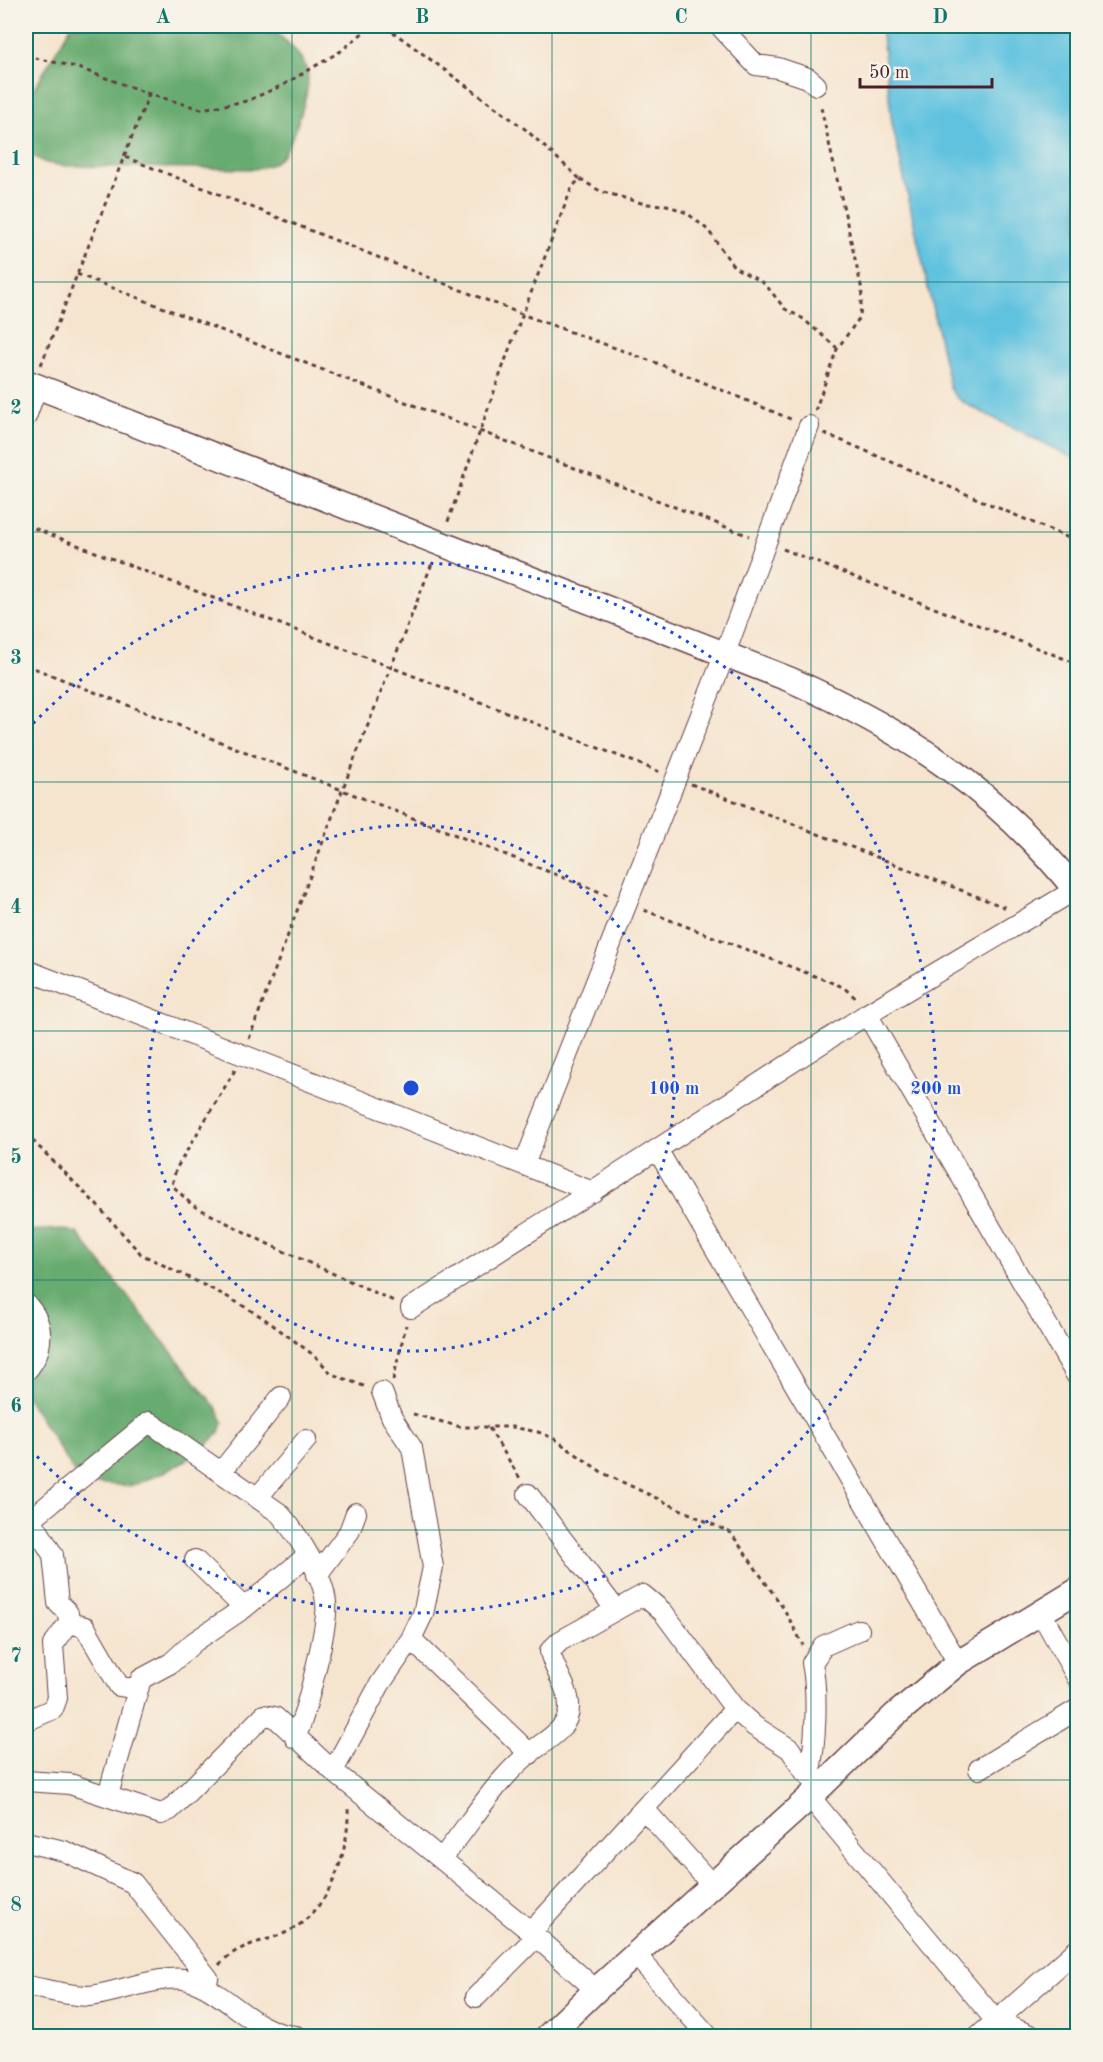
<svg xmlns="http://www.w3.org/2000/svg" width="1103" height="2062" font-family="'Old Standard TT',serif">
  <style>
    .forest { fill: #68ab70; stroke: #59654e; stroke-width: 1.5 }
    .water { fill: #60c2df; stroke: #557085; stroke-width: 1.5 }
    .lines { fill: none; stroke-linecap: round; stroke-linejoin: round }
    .minor-casing { stroke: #643d43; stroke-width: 22 }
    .tertiary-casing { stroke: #643d43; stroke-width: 27 }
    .path { stroke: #643d43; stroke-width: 3; stroke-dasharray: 4.5 4.5; stroke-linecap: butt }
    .minor { stroke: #fff; stroke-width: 20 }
    .tertiary { stroke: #fff; stroke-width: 24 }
    .grid { fill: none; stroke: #0f766e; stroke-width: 1.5; stroke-opacity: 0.55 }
    .ring { fill: none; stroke: #1d4ed8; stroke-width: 3; stroke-dasharray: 3 6 }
    .centre { fill: #1d4ed8; stroke: #f7f3e8; stroke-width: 3 }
    .ring-label { font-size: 18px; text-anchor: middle; font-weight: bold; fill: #1d4ed8; stroke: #f7f3e8; stroke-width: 4.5; stroke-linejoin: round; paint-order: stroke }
    .neatline { fill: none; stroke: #0f766e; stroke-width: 2 }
    .grid-label { font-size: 20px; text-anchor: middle; font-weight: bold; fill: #0f766e }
  </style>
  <rect width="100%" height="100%" fill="#f7f3e8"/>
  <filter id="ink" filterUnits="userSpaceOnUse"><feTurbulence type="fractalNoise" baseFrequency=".0167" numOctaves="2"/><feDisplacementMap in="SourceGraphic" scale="12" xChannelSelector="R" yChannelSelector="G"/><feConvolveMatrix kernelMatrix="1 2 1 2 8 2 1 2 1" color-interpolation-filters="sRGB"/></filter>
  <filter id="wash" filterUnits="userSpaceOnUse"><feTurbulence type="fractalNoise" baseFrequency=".008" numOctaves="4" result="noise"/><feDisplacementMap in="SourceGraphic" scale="24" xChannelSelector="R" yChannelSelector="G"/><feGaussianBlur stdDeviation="1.35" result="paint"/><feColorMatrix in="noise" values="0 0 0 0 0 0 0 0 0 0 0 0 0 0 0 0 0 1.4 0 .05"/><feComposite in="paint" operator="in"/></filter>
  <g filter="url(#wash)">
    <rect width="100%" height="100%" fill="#f5e4ce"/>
    <path class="forest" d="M 71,26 L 263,26 C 281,34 301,52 307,71 C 313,88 292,145 280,158 C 273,165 264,167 255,169 L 65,166 L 46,163 L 31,155 L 26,148 L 26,102 Z
      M 61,1229 L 77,1233 L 217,1409 L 223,1422 L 220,1432 L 199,1453 L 165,1472 L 131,1486 L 90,1483 L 75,1473 L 26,1396 L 26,1231 Z"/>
    <path class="water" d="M 881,26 L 1072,26 L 1077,30 L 1077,460 L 970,406 L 957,398 L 950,388 L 892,123 Z"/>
  </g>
  <g filter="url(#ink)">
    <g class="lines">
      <defs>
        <path id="minor" d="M 720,26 L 756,65 L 778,68 L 808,78 L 816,85
          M 26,417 L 37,386
          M 26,970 L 593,1192
          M 867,1014 L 1078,1378
          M 658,1151 L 958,1663
          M 524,1165 L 724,656 L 809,426
          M 26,1304 C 46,1324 44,1351 26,1371
          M 411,1308 L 867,1014 L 1075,890
          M 382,1392 L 392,1418 L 412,1448 L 433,1567 L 423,1614 L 411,1639 L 380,1684 L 333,1771 L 531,1932 L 735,1709 L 754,1726 L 790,1749 L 805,1772 L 822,1786
          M 221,1472 L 281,1397
          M 528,1494 L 616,1610
          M 258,1497 L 306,1440
          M 26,1511 L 53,1555 L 58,1603 L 68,1613 L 69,1623 L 53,1645 L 57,1698 L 53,1709 L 26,1721
          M 30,1520 L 149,1422 L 279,1513 C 297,1533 324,1576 326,1603 C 329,1623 305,1718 295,1738
          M 195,1560 L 244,1608
          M 317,1575 L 349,1532 L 356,1513
          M 1040,1611 L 1078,1679
          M 69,1623 L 85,1627 L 119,1686 L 137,1689
          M 411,1639 L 530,1754
          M 979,1769 L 1078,1709
          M 809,1775 C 816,1745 818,1692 812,1663 L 823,1646 L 859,1630
          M 26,1781 L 70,1784 L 161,1814 L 170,1810 L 264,1715 L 275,1717 L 333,1771
          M 108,1795 L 141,1679 L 171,1663 L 194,1642 L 244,1608 L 307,1556
          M 810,1797 L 996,2021 L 1032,2036
          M 644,1809 L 713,1886
          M 26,1842 L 64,1851 L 133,1883 L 208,1978 L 203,1986
          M 442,1858 C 472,1822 496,1778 535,1749 C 548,1739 569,1728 569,1708 C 570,1688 553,1670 550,1651 L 560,1641 L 643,1595 L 663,1612 L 735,1709
          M 531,1932 L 596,1990
          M 636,1955 L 708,2036
          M 26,1986 C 45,1989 69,1996 89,1996 C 115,1994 164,1973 188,1980 C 227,1991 253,2034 296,2036
          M 476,1997 L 536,1937
          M 979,2036 L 1078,1949"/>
        <path id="tertiary" d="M 26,382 L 791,680 C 908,732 997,791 1078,893
          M 548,2036 L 596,1990 L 810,1797 L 895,1715 L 958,1663 L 1078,1590"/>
      </defs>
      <use href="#minor" class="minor-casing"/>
      <use href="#tertiary" class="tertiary-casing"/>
      <path class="path" d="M 385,26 L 525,129 L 580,179 L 572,187 L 510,347 L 447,524
        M 26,56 L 76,67 L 149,94 L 201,109 L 247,101 L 283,85 L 341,51 L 371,26
        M 125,157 L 524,315 L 662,365 L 793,420
        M 580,179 L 600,191 L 645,204 L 667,205 L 687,213 L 708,230 L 734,267 L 765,284 L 785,309 L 802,318 L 837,348
        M 77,274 L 749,536
        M 41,365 L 149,94
        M 815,411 L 837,349 L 860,317 L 862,290 L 820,103
        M 824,433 L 1078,542
        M 26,525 L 660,772
        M 783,549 L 1078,664
        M 26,665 L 610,896
        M 691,784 L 1009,909
        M 644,910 L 843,987 L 858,1000
        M 249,1039 L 343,788 L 433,561
        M 235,1070 L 176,1169 L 172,1185 L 192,1205 L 272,1246 L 396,1302
        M 26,1134 L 95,1203 L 141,1254 L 226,1296 L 262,1317 L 315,1356 L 332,1374 L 366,1387
        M 393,1380 L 406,1325
        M 413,1414 L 461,1427 L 512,1427 L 538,1432 L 553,1438 L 603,1473 L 731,1533 L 784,1609 L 803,1645
        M 489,1428 L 521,1480
        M 219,1965 C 237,1944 261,1943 285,1933 C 329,1914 350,1852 348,1806"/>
      <use href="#minor" class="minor"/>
      <use href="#tertiary" class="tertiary"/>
    </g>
  </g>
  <path class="grid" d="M 292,26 L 292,2036M 552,26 L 552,2036M 811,26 L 811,2036M 26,282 L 1078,282M 26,532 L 1078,532M 26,782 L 1078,782M 26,1031 L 1078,1031M 26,1280 L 1078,1280M 26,1530 L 1078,1530M 26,1780 L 1078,1780"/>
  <g class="ring">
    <circle cx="411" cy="1088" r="263"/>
    <path d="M27 730A525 525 0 1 1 27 1446"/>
  </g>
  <circle cx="411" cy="1088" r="9" class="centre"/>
  <g class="ring-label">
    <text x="674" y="1094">100 m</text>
    <text x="936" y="1094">200 m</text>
  </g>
  <rect width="1103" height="2062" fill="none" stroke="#f7f3e8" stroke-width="66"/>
  <path d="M860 78v9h132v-9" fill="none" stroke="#4a1f2b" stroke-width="3"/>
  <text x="869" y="78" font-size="18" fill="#4a1f2b" stroke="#f7f3e8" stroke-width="4.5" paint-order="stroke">50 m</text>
  <rect x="33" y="33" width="1037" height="1996" class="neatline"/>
  <g class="grid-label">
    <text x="163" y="23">A</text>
    <text x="422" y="23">B</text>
    <text x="681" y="23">C</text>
    <text x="940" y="23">D</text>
    <text x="16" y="165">1</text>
    <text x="16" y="414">2</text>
    <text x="16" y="664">3</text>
    <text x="16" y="913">4</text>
    <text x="16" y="1163">5</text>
    <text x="16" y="1412">6</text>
    <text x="16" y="1662">7</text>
    <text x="16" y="1911">8</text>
  </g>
</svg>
